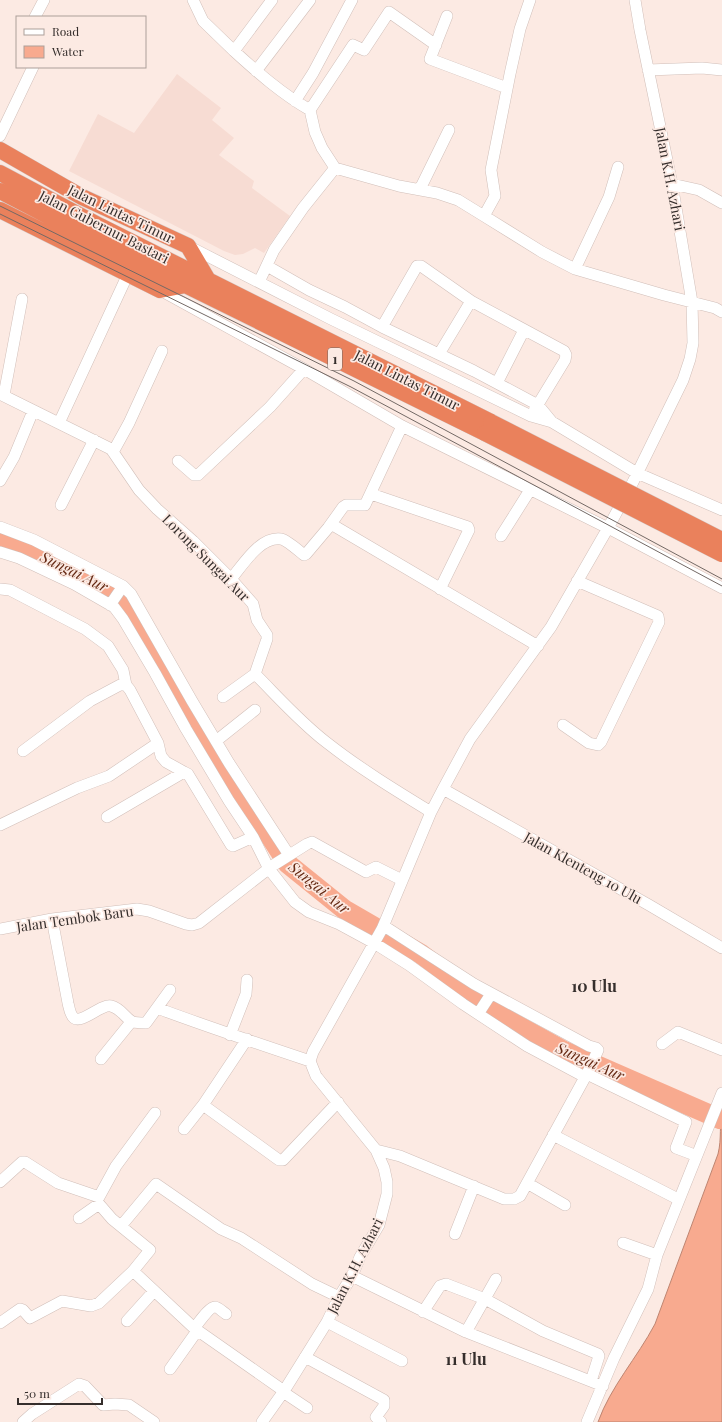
<svg xmlns="http://www.w3.org/2000/svg" width="722" height="1422" font-family="'Playfair Display',serif">
  <style>
    .built { fill: #f7dcd3 }
    .water { fill: #f8aa8f; stroke: #be8571 }
    .lines { fill: none; stroke-linecap: round; stroke-linejoin: round }
    .river { stroke: #f8aa8f; stroke-width: 20 }
    .minor-casing { stroke: #d1bfb9; stroke-width: 12 }
    .highway-casing { stroke: #d3d1d1; stroke-width: 17 }
    .minor { stroke: #fff; stroke-width: 11 }
    .highway { stroke: #ea815c; stroke-width: 16 }
    .tram { stroke: #736965; stroke-width: 1 }
    .highway-bridge-casing { stroke: #d3d1d1; stroke-width: 17; stroke-linecap: butt }
    .highway-bridge { stroke: #ea815c; stroke-width: 16 }
    .labels { text-anchor: middle; stroke-width: 3.5; stroke-linejoin: round; paint-order: stroke }
    .shield { fill: #fceae3; stroke: #716663; stroke-width: 1 }
    .shield-label { font-size: 13px; font-weight: bold; fill: #352e2c }
    .street-label { font-size: 14px; fill: #352e2c; stroke: #fceae3 }
    .water-label { font-size: 15px; font-style: italic; fill: #662a14; stroke: #fceae3 }
    .quarter-label { font-size: 16px; font-weight: bold; fill: #352e2c; stroke: #fceae3 }
  </style>
  <rect width="100%" height="100%" fill="#fceae3"/>
  <path class="built" d="M 177,74 L 221,108 L 212,120 L 234,138 L 219,155 L 254,181 L 252,188 L 290,216 L 264,253 L 255,248 L 243,254 L 235,255 L 224,251 L 69,171 L 98,114 L 134,133 Z"/>
  <path class="water" d="M 722,1110 L 722,1422 L 598,1422 C 611,1386 637,1358 655,1324 L 718,1154 C 722,1138 719,1125 722,1110 Z"/>
  <g class="lines">
    <path class="river" d="M 0,537 L 27,548 L 99,582 L 122,596 L 136,618 L 167,676 L 288,864 L 345,910 L 421,954 L 508,1020 L 564,1051 L 720,1119"/>
    <defs>
      <path id="minor" d="M 193,0 L 203,21 L 234,51
        M 272,0 L 234,51 C 257,72 282,94 310,110
        M 447,16 L 430,59 L 507,88
        M 35,17 L 44,0
        M 436,45 L 389,12 L 364,50 L 353,45 L 310,110 L 315,132 L 322,148 L 335,168 L 399,186 L 437,193 L 458,200 L 484,216 L 495,196 L 491,170 L 510,74 L 520,29 L 530,0
        M 648,70 L 702,68 L 722,70
        M 256,71 L 310,0
        M 295,101 L 313,73 L 352,0
        M 0,136 L 33,67
        M 672,184 L 699,190 L 722,203
        M 420,189 L 449,130
        M 484,216 L 542,252 L 575,269 L 664,295 L 715,308 L 722,312
        M 188,246 L 331,319 L 531,416 L 552,422 L 637,473 L 722,510
        M 267,266 L 309,290 L 345,307 L 382,327 L 474,371 L 538,405 L 552,422
        M 575,269 L 609,197 L 618,167
        M 259,282 L 274,250 L 303,208 L 335,168
        M 160,290 L 304,369 L 402,426 L 608,528 L 722,588
        M 382,327 L 417,266 L 421,266 L 471,301
        M 439,354 L 471,301 L 564,351 L 566,355 L 565,360 L 534,411
        M 497,383 L 524,330
        M 0,394 L 111,449 L 139,490 L 157,509 L 193,541 L 231,579 L 253,604 L 257,620 L 267,635 L 267,639 L 255,674 C 278,697 300,722 326,742 C 359,768 395,790 431,812
        M 4,395 L 22,299
        M 59,423 L 128,274
        M 113,452 L 129,423 L 162,351
        M 178,461 L 194,475 L 198,475 L 270,407 L 304,369
        M 0,481 L 14,457 L 33,411
        M 371,494 L 468,527 L 469,530 L 440,589
        M 61,505 L 94,440
        M 331,524 L 538,646
        M 0,527 L 34,540 L 123,586 L 131,594 L 192,701 L 229,763 L 289,855
        M 501,536 L 530,490
        M 0,552 L 19,558 L 74,584 L 114,607 L 123,619 L 155,673 L 186,729 L 229,801 L 253,837 L 269,869 L 295,902 L 309,912 L 339,924 L 374,943 L 409,965 L 463,1004 L 527,1046 L 585,1077
        M 231,579 C 243,565 260,536 281,539 C 287,540 299,551 304,555 L 306,554 L 328,528 L 343,507 L 346,505 L 365,505 L 402,426
        M 0,589 L 10,590 L 85,629 L 108,646 L 123,670 L 126,685
        M 110,605 L 123,586
        M 223,697 L 255,674
        M 563,725 L 589,743 L 598,745 L 601,742 L 659,622 L 658,616 L 577,581
        M 216,741 L 255,710
        M 23,751 L 90,701 L 120,685 L 126,685 L 130,690 L 158,743 L 161,756 L 166,762 L 184,772
        M 443,789 L 649,905 L 722,948
        M 107,817 L 184,772 L 188,774 L 231,845 L 233,846 L 253,837
        M 0,825 L 77,788 L 109,776 L 158,743
        M 52,919 L 68,1003 C 69,1007 70,1015 74,1018 C 82,1024 101,1004 111,1006 C 120,1008 124,1016 131,1021 C 134,1023 141,1023 146,1023 L 170,990
        M 0,929 L 52,919 L 137,909 L 149,911 L 186,924 L 192,925 L 199,923 L 272,866 L 307,844 L 312,842 L 366,872 L 376,867 L 402,880
        M 157,1008 C 208,1027 259,1044 310,1061
        M 478,1014 L 491,994
        M 230,1035 L 246,994 L 247,980
        M 662,1044 L 678,1032 L 722,1050
        M 101,1059 L 131,1022
        M 587,1074 L 686,1122 L 676,1148 L 692,1154
        M 203,1105 L 247,1039
        M 184,1129 L 203,1105 L 279,1160 L 283,1160 L 338,1102
        M 553,1135 L 676,1198
        M 376,1150 L 400,1156 L 504,1199 L 514,1199 L 520,1196 L 589,1070 L 598,1050 L 596,1048 L 589,1046 L 474,984 L 384,926
        M 0,1182 L 22,1162 L 25,1162 L 58,1183 L 99,1197 L 116,1166 L 155,1113
        M 527,1183 L 565,1205
        M 121,1226 L 156,1184 L 221,1229 L 241,1238 L 312,1284 L 339,1297
        M 455,1234 L 474,1186
        M 623,1243 L 657,1255
        M 133,1271 L 194,1328 L 284,1391
        M 352,1276 L 466,1332 L 603,1386
        M 423,1312 L 440,1286 L 446,1284 L 485,1299 L 543,1331 L 598,1354 L 599,1356 L 591,1381
        M 127,1321 L 154,1291
        M 327,1322 L 402,1361
        M 0,1323 L 20,1309 L 23,1310 L 30,1318 L 62,1301 L 91,1306 L 99,1303 L 133,1271 L 150,1250 L 112,1219 L 99,1204 L 79,1218
        M 194,1328 C 198,1324 209,1307 215,1307 C 218,1307 223,1312 226,1314
        M 466,1332 L 496,1279
        M 305,1357 L 384,1400 L 384,1406 L 376,1417 L 381,1422
        M 170,1369 L 197,1331
        M 283,1392 L 307,1408
        M 23,1422 L 32,1414 L 79,1384 L 85,1386 L 103,1405 L 115,1404 L 129,1405 L 154,1422
        M 262,1422 L 284,1391 L 327,1322 L 339,1297 L 352,1276 L 360,1257 L 379,1225 L 387,1194 L 387,1182 L 384,1168 L 376,1150 L 316,1076 L 310,1061 L 313,1052 L 382,929 L 431,812 L 443,789 L 470,739 L 551,627 L 608,528 L 633,482 L 683,380 L 690,359 L 693,343 L 692,302 L 672,184 L 640,30 L 635,0
        M 587,1422 L 614,1358 L 648,1289 L 657,1255 L 722,1093"/>
      <path id="highway" d="M 0,150 L 82,197 L 188,246 L 208,280
        M 0,173 L 100,226 L 491,422
        M 0,191 L 88,237 L 485,433
        M 0,210 L 160,290 L 186,285"/>
    </defs>
    <use href="#minor" class="minor-casing"/>
    <use href="#highway" class="highway-casing"/>
    <use href="#minor" class="minor"/>
    <use href="#highway" class="highway"/>
    <path class="tram" d="M 0,206 L 354,381 L 722,579
      M 0,214 L 351,387 L 722,586"/>
    <defs>
      <path id="highway-bridge" d="M 491,422 L 722,540
        M 485,433 L 722,554"/>
    </defs>
    <use href="#highway-bridge" class="highway-bridge-casing"/>
    <use href="#highway-bridge" class="highway-bridge"/>
  </g>
  <g class="labels">
    <rect class="shield" x="328" y="348" width="14" height="22" rx="3"/>
    <g class="shield-label">
      <text x="335" y="364">1</text>
    </g>
    <g class="street-label">
      <text transform="translate(670 179) rotate(79)" y="5">Jalan K.H. Azhari</text>
      <text transform="translate(121 214) rotate(26)" y="5">Jalan Lintas Timur</text>
      <text transform="translate(104 227) rotate(27)" y="5">Jalan Gubernur Bastari</text>
      <text transform="translate(407 380) rotate(27)" y="5">Jalan Lintas Timur</text>
      <text transform="translate(206 558) rotate(45)" y="5">Lorong Sungai Aur</text>
      <text transform="translate(583 868) rotate(29)" y="5">Jalan Klenteng 10 Ulu</text>
      <text transform="translate(75 919) rotate(-8)" y="5">Jalan Tembok Baru</text>
      <text transform="translate(355 1266) rotate(-63)" y="5">Jalan K.H. Azhari</text>
    </g>
    <g class="water-label">
      <text transform="translate(74 572) rotate(26)" y="5">Sungai Aur</text>
      <text transform="translate(319 888) rotate(39)" y="5">Sungai Aur</text>
      <text transform="translate(590 1062) rotate(24)" y="5">Sungai Aur</text>
    </g>
    <g class="quarter-label">
      <text x="594" y="992">10 Ulu</text>
      <text x="466" y="1365">11 Ulu</text>
    </g>
  </g>
  <rect x="16" y="16" width="130" height="52" fill="#fceae3" stroke="#ac9f9a"/>
  <rect x="24" y="29" width="20" height="6" fill="#ffffff" stroke="#ac9f9a"/>
  <text x="52" y="36" font-size="12" fill="#352e2c">Road</text>
  <rect x="24" y="46" width="20" height="12" fill="#f8aa8f" stroke="#ac9f9a"/>
  <text x="52" y="56" font-size="12" fill="#352e2c">Water</text>
  <path d="M18 1398v6h84v-6" fill="none" stroke="#352e2c" stroke-width="2"/>
  <text x="24" y="1398" font-size="12" fill="#352e2c" stroke="#fceae3" stroke-width="3" paint-order="stroke">50 m</text>
</svg>
